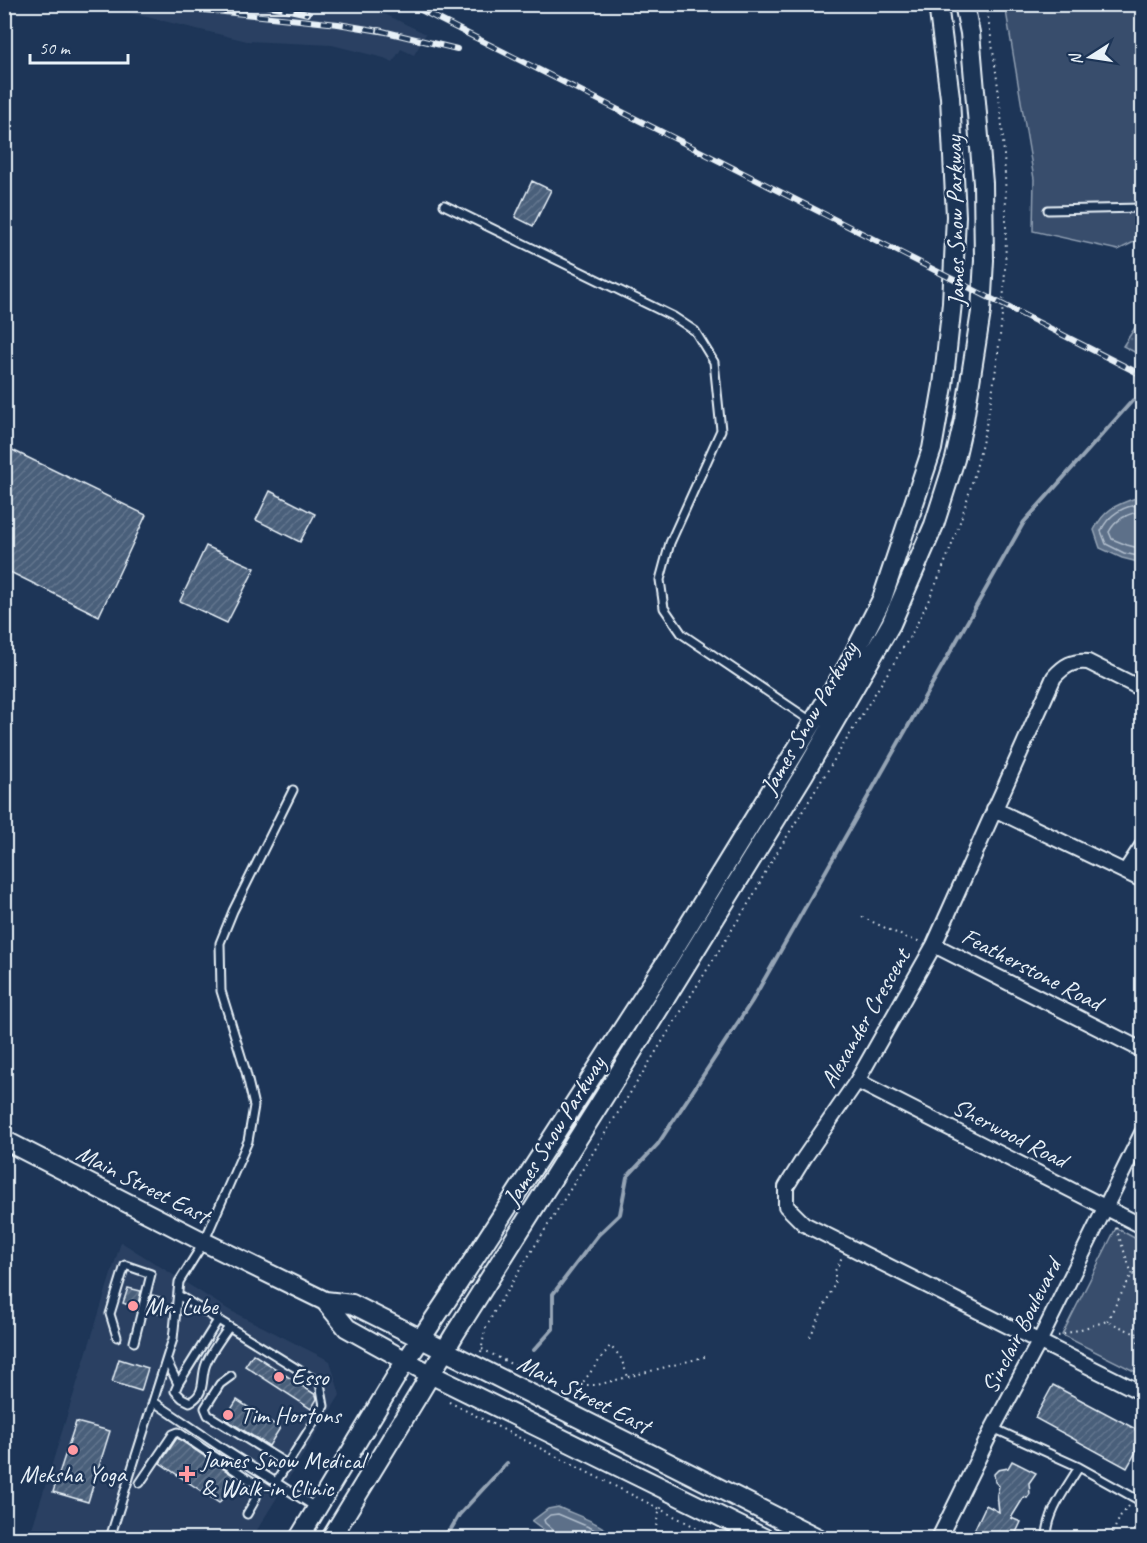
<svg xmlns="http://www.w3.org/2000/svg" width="1147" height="1543" font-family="Caveat,sans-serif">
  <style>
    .built { fill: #2a4162 }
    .grass { fill: url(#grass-dots); stroke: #909fb2; stroke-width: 1.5 }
    .park { fill: #374d6c; stroke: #909fb2; stroke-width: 1.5 }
    .water { fill: #5d7089; stroke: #95a4b5; stroke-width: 1.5 }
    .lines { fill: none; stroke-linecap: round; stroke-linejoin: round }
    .shore { stroke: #b0bdcc; stroke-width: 1.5 }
    .stream { stroke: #95a4b5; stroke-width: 4 }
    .building { fill: url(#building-hatch); stroke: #e8f1f8; stroke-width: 1.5 }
    .lane-casing { stroke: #e8f1f8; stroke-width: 11 }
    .street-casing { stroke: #e8f1f8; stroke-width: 18 }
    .secondary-casing { stroke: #e8f1f8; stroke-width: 22 }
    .path { stroke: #e8f1f8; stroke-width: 2; stroke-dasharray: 1.5 4.5; stroke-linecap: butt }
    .lane { stroke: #1d3557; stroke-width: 7 }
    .street { stroke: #1d3557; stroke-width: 14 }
    .secondary { stroke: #1d3557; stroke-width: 18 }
    .rail-casing { stroke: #e8f1f8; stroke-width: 6 }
    .rail { stroke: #1d3557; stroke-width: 4; stroke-dasharray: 11; stroke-linecap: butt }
    .poi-dot { fill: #ff9aa2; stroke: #1d3557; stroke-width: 2 }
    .labels { text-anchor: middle; stroke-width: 5; stroke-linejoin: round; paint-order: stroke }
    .street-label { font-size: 24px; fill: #e8f1f8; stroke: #1d3557 }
    .poi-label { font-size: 24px; fill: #e8f1f8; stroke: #1d3557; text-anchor: start }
  </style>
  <defs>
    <pattern id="grass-dots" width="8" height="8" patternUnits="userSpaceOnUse" patternTransform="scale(1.5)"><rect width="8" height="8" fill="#374d6c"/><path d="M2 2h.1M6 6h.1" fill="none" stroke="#546782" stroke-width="1.8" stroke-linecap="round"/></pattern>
    <pattern id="building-hatch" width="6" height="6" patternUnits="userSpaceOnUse" patternTransform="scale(1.5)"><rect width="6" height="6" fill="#495e7a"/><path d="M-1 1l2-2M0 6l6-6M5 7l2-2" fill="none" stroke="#63768e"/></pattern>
  </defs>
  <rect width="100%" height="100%" fill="#1d3557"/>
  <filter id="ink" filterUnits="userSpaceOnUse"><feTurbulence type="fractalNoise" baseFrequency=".0167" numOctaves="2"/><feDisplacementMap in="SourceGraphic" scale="12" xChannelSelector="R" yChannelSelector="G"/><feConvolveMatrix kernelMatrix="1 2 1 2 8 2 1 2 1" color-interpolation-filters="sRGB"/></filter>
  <g filter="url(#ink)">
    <path class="built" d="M 100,5 L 366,5 L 426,34 L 414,55 L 401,49 L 393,62 L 384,58 L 332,45 L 247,41 L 105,7 Z
      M 121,1242 L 229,1310 L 330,1361 L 340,1395 L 252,1538 L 29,1538 Z"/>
    <path class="grass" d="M 1142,317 L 1142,356 L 1123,346 Z"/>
    <path class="park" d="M 1005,5 L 1142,5 L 1142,238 L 1118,250 L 1033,231 L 1034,179 Z
      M 1116,1228 L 1142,1242 L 1142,1375 L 1062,1335 Z"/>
    <path class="water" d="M 1136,498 L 1142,499 L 1142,563 L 1122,558 L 1100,548 L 1094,530 C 1104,510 1115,505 1136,498 Z
      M 558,1507 C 575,1515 605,1524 615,1538 L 544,1538 L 548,1533 L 532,1521 L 548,1509 Z"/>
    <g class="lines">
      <path class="shore" d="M 1142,505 C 1125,504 1108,515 1101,531 L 1106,544 L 1124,553 L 1142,557
        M 1142,512 C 1129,512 1115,520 1109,532 L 1112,539 L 1127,545 L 1142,549
        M 551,1538 L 554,1535 L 553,1530 L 545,1523 L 544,1520 L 550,1515 L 558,1514 L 591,1528 L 607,1538"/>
      <path class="stream" d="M 534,1350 L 553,1329 L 553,1294 L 598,1235 L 620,1214 L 627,1177 L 658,1144 L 752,1001 L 1024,522 L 1133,400
        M 440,1538 L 451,1529 L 459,1515 L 507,1463"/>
    </g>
    <path class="building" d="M 532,181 L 551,190 L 533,226 L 515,217 Z
      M 4,446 L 146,515 L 99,616 L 4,569 Z
      M 270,491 L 315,514 L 300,542 L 256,520 Z
      M 206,546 L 255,568 L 227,623 L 180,601 Z
      M 128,1288 L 141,1291 L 137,1308 L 123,1303 Z
      M 152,1295 L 164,1298 L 159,1314 L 148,1311 Z
      M 253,1354 L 316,1395 L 317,1399 L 311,1409 L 245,1366 Z
      M 119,1359 L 148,1368 L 141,1391 L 112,1382 Z
      M 1053,1385 L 1143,1433 L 1143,1439 L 1127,1468 L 1035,1418 Z
      M 237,1400 L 280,1428 L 269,1446 L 225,1419 Z
      M 76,1422 L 110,1431 L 88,1502 L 53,1492 Z
      M 177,1438 L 237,1478 L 219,1503 L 160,1463 Z
      M 1012,1461 L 1036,1473 L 1029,1483 L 1030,1494 L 1027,1498 L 1024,1497 L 1011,1518 L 1021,1522 L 1013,1539 L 970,1539 L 986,1505 L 999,1512 L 997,1494 L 999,1486 L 995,1482 L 994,1474 L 998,1470 L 1008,1468 Z"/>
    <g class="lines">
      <defs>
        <path id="lane" d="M 444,205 L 674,317 L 695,331 L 714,362 L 721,430 L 670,543 L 660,580 L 664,608 L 682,634 L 811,721
          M 1048,210 L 1142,208
          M 178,1295 L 320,1383 L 324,1406 L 276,1482
          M 218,1320 L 178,1384 L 175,1391 L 182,1398 L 190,1402 C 207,1393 200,1379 206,1364 C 210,1353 222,1337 229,1327
          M 117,1337 L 110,1314 L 125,1265 L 151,1274 L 134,1342
          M 167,1361 L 178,1384
          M 231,1376 L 220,1384 L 205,1408 L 208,1415 L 287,1464
          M 154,1402 L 225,1450 L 315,1507
          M 993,1428 L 1079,1467 L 1142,1502
          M 140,1483 L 173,1434 L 178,1432 L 253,1482 C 263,1492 253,1503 247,1514
          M 110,1538 L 169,1351 L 173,1339 L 179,1282 L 204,1242 L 248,1141 L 254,1106 L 246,1072 L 221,991 L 220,943 L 233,911 L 293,790
          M 1047,1538 C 1047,1512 1066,1489 1079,1467"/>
        <path id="street" d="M 1142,689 L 1088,662 C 1073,660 1064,666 1054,677 L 934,945 L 857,1081 L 804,1158 L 786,1187 L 786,1206 L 804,1224 L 1142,1393
          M 994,809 L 1142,880
          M 1125,872 L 1142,846
          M 934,945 L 1142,1050
          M 857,1081 L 1142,1226
          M 939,1538 L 993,1428 L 1039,1342 L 1142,1133"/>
        <path id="secondary" d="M 4,1140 L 204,1242 L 325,1301 L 352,1304 L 818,1538
          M 325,1301 L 347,1328 L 430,1374 L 764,1538
          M 299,1538 L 400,1370 L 459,1282 L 666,962 L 847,667 L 882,599 L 932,449 L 943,386 L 952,303 L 956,216 L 950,97 L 938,4
          M 331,1538 L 417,1397 L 454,1335 L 631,1054 L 804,774 L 891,624 L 934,525 L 955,459 L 964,420 L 981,312 L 984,260 L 983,183 L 970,33 L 964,4"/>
      </defs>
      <use href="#lane" class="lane-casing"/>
      <use href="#street" class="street-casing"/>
      <use href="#secondary" class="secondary-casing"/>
      <path class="path" d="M 862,917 L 907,938 L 922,942
        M 1116,1228 L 1132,1274
        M 1107,1321 L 1132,1274 L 1142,1279
        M 1136,1334 L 1142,1321
        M 1058,1336 L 1107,1321 L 1136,1334 L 1142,1355
        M 810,1337 L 835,1283 L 835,1271 L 842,1257
        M 482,1349 L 544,1381
        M 481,1352 L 485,1330 L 495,1310 L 753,896 L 767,869 L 911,635 C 992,485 1015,308 1003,140 C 1000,94 993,50 986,4
        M 581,1385 L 597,1385 L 708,1356
        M 574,1397 L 581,1385 L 610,1346 L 620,1356 L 628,1377
        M 449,1402 L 717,1538
        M 833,1533 L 844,1538
        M 657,1538 C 655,1526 657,1515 663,1504
        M 1110,1538 L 1121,1515 L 1130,1505"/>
      <use href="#lane" class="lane"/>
      <use href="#street" class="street"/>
      <use href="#secondary" class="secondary"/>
      <defs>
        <path id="rail" d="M 169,4 L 205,10 L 338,24 L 386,32
          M 261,4 L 308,14
          M 409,4 L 1142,375
          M 378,30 L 457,49"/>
      </defs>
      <use href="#rail" class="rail-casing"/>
      <use href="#rail" class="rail"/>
    </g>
  </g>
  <g class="poi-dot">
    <circle cx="133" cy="1306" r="6"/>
    <circle cx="279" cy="1377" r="6"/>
    <circle cx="228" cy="1415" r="6"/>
    <circle cx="73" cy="1450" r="6"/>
    <path d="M184 1465h6v6h6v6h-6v6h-6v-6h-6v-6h6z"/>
  </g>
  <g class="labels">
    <g class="street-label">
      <text transform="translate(955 221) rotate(-91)" y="8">James Snow Parkway</text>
      <text transform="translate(809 718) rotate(-60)" y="8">James Snow Parkway</text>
      <text transform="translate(1032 969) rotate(27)" y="8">Featherstone Road</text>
      <text transform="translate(865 1018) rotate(-60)" y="8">Alexander Crescent</text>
      <text transform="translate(554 1131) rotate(-58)" y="8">James Snow Parkway</text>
      <text transform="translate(1010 1133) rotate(27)" y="8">Sherwood Road</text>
      <text transform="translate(143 1184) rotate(27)" y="8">Main Street East</text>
      <text transform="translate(1021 1326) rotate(-63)" y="8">Sinclair Boulevard</text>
      <text transform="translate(584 1394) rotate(27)" y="8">Main Street East</text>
    </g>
    <g class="poi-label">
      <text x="145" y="1314">Mr. Lube</text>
      <text x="291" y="1385">Esso</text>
      <text x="240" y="1423">Tim Hortons</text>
      <text x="201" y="1468">James Snow Medical<tspan x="201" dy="28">&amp; Walk-in Clinic</tspan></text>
      <text x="73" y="1482" text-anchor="middle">Meksha Yoga</text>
    </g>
  </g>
  <rect width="1147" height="1543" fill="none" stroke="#1d3557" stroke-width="24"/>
  <rect x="12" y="12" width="1123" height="1519" fill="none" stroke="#e8f1f8" stroke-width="2" filter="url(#ink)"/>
  <g transform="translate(1090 57) rotate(258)" stroke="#1d3557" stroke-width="4.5" paint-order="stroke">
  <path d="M0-4.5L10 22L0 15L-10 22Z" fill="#e8f1f8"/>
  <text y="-9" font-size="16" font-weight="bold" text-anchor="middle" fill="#e8f1f8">N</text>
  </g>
  <path d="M30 54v9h98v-9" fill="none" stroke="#e8f1f8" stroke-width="3"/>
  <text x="39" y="54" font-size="18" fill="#e8f1f8" stroke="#1d3557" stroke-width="4.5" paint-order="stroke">50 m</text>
</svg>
